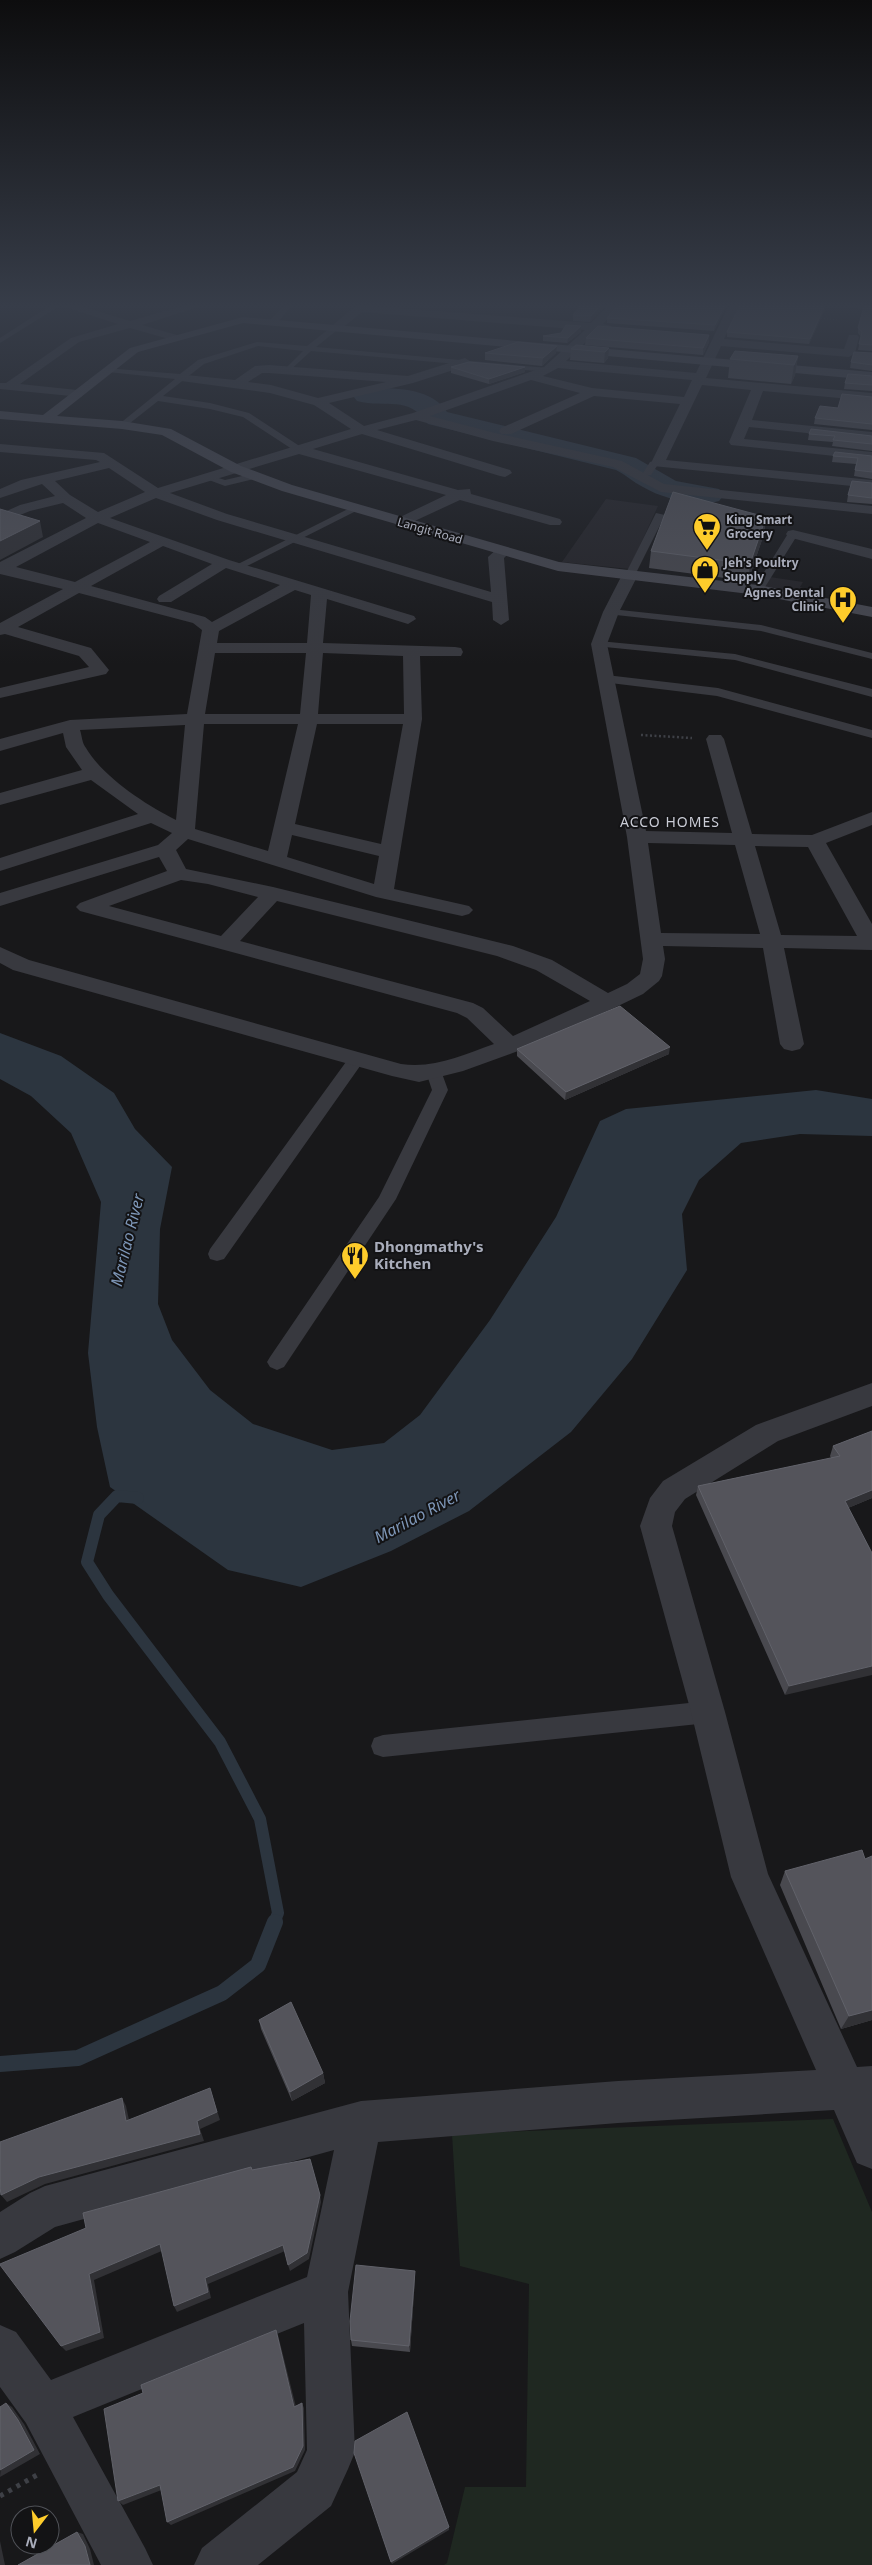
<svg xmlns="http://www.w3.org/2000/svg" width="872" height="2565" font-family="'Noto Sans',sans-serif">
  <style>
    .built { fill: #242327 }
    .green { fill: #1f2821 }
    .water { fill: #2c353f }
    .lines { fill: none; stroke-linecap: round; stroke-linejoin: round }
    .stream-far1 { stroke: #2c353f; stroke-width: 12 }
    .stream { stroke: #2c353f; stroke-width: 16 }
    .river { fill: #2c353f; fill-rule: evenodd }
    .path-far2 { stroke: #3e4046; stroke-width: 1; stroke-dasharray: 1 2; stroke-linecap: butt }
    .path-far1 { stroke: #3e4046; stroke-width: 2.5; stroke-dasharray: 2 2.5; stroke-linecap: butt }
    .path { stroke: #3e4046; stroke-width: 5; stroke-dasharray: 4 5.5; stroke-linecap: butt }
    .lane { fill: #38393f; fill-rule: evenodd }
    .street { fill: #38393f; fill-rule: evenodd }
    .secondary { fill: #46474f; fill-rule: evenodd }
    .wall { fill: #49494f }
    .shaded-wall { fill: #313135 }
    .building { fill: #54545b; stroke: #61626a }
    .labels { text-anchor: middle; stroke-width: 4; stroke-linejoin: round; paint-order: stroke }
    .far-poi-label { font-size: 12px; font-weight: bold; fill: #a9adbb; stroke: #131315; text-anchor: start }
    .far-street-label { font-size: 12px; fill: #a9adbb; stroke: #131315 }
    .far-neighbourhood-label { font-size: 14px; letter-spacing: 1px; fill: #caccd6; stroke: #131315 }
    .poi-label { font-size: 15px; font-weight: bold; fill: #a9adbb; stroke: #131315; text-anchor: start }
    .water-label { font-size: 16px; font-style: italic; fill: #7e97b8; stroke: #131315 }
  </style>
  <rect width="100%" height="100%" fill="#18181a"/>
  <path class="built" d="M 606,499 L 658,506 L 629,569 L 562,562 Z
    M 770,577 L 803,582 L 800,587 L 803,588 L 801,593 L 765,587 Z"/>
  <path class="green" d="M 833,2119 L 872,2212 L 872,2565 L 444,2565 L 447,2563 L 465,2487 L 526,2487 L 529,2284 L 460,2266 L 452,2134 Z"/>
  <path class="water" d="M 0,1033 L 61,1056 L 114,1093 L 135,1129 L 172,1167 L 160,1229 L 158,1304 L 172,1340 L 210,1390 L 253,1424 L 332,1450 L 384,1443 L 420,1415 L 490,1320 L 556,1217 L 600,1121 L 626,1109 L 816,1090 L 872,1099 L 872,1136 L 800,1134 L 741,1143 L 699,1180 L 682,1214 L 687,1270 L 632,1359 L 571,1432 L 469,1511 L 391,1551 L 301,1587 L 228,1570 L 110,1487 L 97,1427 L 88,1353 L 101,1202 L 71,1133 L 31,1096 L 0,1079 Z"/>
  <g class="lines">
    <path class="stream-far1" d="M 138,1498 L 117,1496 L 99,1515 L 87,1562 L 108,1595 L 220,1742 L 260,1819 L 278,1913 L 274,1923"/>
    <path class="stream" d="M 0,2064 L 78,2058 L 222,1993 L 258,1965 L 275,1922"/>
    <path class="river" d="M 366,388 C 394,388 431,387 447,412 L 636,458 L 676,481 L 719,489 L 724,495 L 719,501 C 697,507 663,499 643,487 C 633,482 626,475 616,470 L 428,424 C 408,394 387,409 357,401 L 353,396 L 357,391 Z"/>
    <path class="path-far2" d="M 818,318 L 839,320"/>
    <path class="path-far1" d="M 641,735 L 692,738"/>
    <path class="path" d="M 0,2496 L 37,2475"/>
    <path class="lane" d="M 51,305 L 61,305 L 0,343 L 0,338 Z
      M 285,305 L 293,305 L 277,323 L 271,323 L 271,319 Z
      M 334,325 L 341,327 L 316,347 L 548,368 L 552,370 L 548,372 L 311,351 L 288,372 L 284,370 L 303,351 L 258,346 L 204,364 L 163,396 L 210,403 L 249,413 L 301,447 L 301,451 L 295,451 L 243,417 L 210,409 L 158,401 L 125,427 L 118,425 L 175,379 L 108,372 L 104,370 L 105,368 L 180,374 L 198,360 L 257,342 L 307,346 Z
      M 658,460 L 663,463 L 661,465 L 657,466 L 651,475 L 645,475 L 643,473 L 650,462 Z
      M 255,473 L 258,474 L 258,478 L 225,486 L 201,477 L 206,474 L 225,480 Z
      M 352,507 L 360,509 L 241,569 L 232,567 Z
      M 656,513 L 665,515 L 635,575 L 630,578 L 626,577 L 625,575 Z
      M 789,532 L 798,534 L 762,592 L 754,592 L 753,590 Z
      M 611,609 L 761,625 L 872,653 L 872,659 L 761,631 L 607,614 L 607,610 Z
      M 599,641 L 735,654 L 872,689 L 872,697 L 735,660 L 595,646 L 595,642 Z
      M 606,675 L 718,688 L 872,730 L 872,738 L 717,696 L 602,682 L 602,676 Z
      M 357,1054 L 365,1059 L 224,1259 L 217,1261 L 210,1259 L 208,1254 L 210,1249 L 351,1055 Z
      M 434,1067 L 440,1068 L 448,1090 L 396,1199 L 284,1367 L 277,1370 L 270,1367 L 267,1362 L 270,1357 L 379,1197 L 432,1090 L 426,1072 L 428,1068 Z
      M 708,1701 L 716,1704 L 720,1712 L 716,1720 L 708,1723 L 383,1757 L 374,1754 L 371,1746 L 374,1738 L 383,1735 Z"/>
    <path class="street" d="M 59,305 L 77,305 L 130,321 L 186,305 L 204,305 L 142,325 L 180,336 L 180,340 L 176,341 L 130,328 L 79,342 L 20,384 L 77,390 L 81,391 L 83,394 L 81,397 L 0,389 L 0,383 L 6,383 L 71,338 L 118,324 Z
      M 357,305 L 591,323 L 609,305 L 620,305 L 603,324 L 611,326 L 611,330 L 597,331 L 566,361 L 696,373 L 729,305 L 740,305 L 724,339 L 844,349 L 849,335 L 857,335 L 859,337 L 855,353 L 849,357 L 721,346 L 706,378 L 872,393 L 872,401 L 763,391 L 752,420 L 872,432 L 872,440 L 749,427 L 744,439 L 872,452 L 872,460 L 731,445 L 729,442 L 751,390 L 702,385 L 666,460 L 872,480 L 872,488 L 653,466 L 651,463 L 680,404 L 594,396 L 511,434 L 501,434 L 499,431 L 501,428 L 580,393 L 531,380 L 430,416 L 495,433 L 622,461 L 664,484 L 872,506 L 872,514 L 661,492 L 613,467 L 493,441 L 416,420 L 377,430 L 510,470 L 512,473 L 505,477 L 500,476 L 362,434 L 313,449 L 458,490 L 470,489 L 471,494 L 560,519 L 562,522 L 560,525 L 550,525 L 460,500 L 406,525 L 396,525 L 394,522 L 396,519 L 446,495 L 299,454 L 170,493 L 227,514 L 491,592 L 488,557 L 498,548 L 508,548 L 511,551 L 504,558 L 509,620 L 501,625 L 493,620 L 492,602 L 217,520 L 156,498 L 110,518 L 229,560 L 414,616 L 416,619 L 408,624 L 327,599 L 323,643 L 455,647 L 461,648 L 463,652 L 461,656 L 420,656 L 422,719 L 394,889 L 469,906 L 473,910 L 469,914 L 462,916 L 376,897 L 188,839 L 176,850 L 186,869 L 273,887 L 513,946 L 552,960 L 608,993 L 627,984 L 640,974 L 643,959 L 627,837 L 591,644 L 603,612 L 622,575 L 625,572 L 635,572 L 638,575 L 619,612 L 607,644 L 646,831 L 732,833 L 706,739 L 709,735 L 721,735 L 724,739 L 752,834 L 812,835 L 872,812 L 872,825 L 826,843 L 872,924 L 872,950 L 784,948 L 804,1044 L 800,1049 L 792,1051 L 784,1049 L 780,1044 L 763,948 L 663,946 L 665,959 L 662,976 L 659,981 L 643,994 L 616,1007 L 518,1051 L 463,1071 L 419,1082 L 392,1076 L 13,970 L 0,963 L 0,947 L 29,960 L 401,1064 C 434,1069 463,1055 494,1044 L 467,1018 L 457,1013 L 80,911 L 76,907 L 80,903 L 167,871 L 159,857 L 0,906 L 0,893 L 158,845 L 172,833 L 151,823 L 0,871 L 0,858 L 138,814 L 91,780 L 0,805 L 0,793 L 82,770 L 66,747 L 63,733 L 0,751 L 0,739 L 70,720 L 187,714 L 202,630 L 193,623 L 79,593 L 18,627 L 91,648 L 109,670 L 106,674 L 0,698 L 0,688 L 89,667 L 79,656 L 5,634 L 0,635 L 0,623 L 63,589 L 0,574 L 0,562 L 86,518 L 63,503 L 30,511 L 0,523 L 0,514 L 20,505 L 55,496 L 42,484 L 0,498 L 0,489 L 21,480 L 100,462 L 96,460 L 0,452 L 0,444 L 104,453 L 158,488 L 351,429 L 314,405 L 270,393 L 181,381 L 175,377 L 177,374 L 235,380 L 255,366 L 269,365 L 408,376 L 465,358 L 471,362 L 469,365 L 413,383 L 329,403 L 364,426 L 413,413 L 544,367 L 585,330 L 362,312 L 341,329 L 333,329 L 333,325 ZM 558,368 L 692,380 L 684,397 L 592,388 L 543,376 ZM 262,373 L 269,373 L 386,382 L 318,398 L 271,385 L 248,382 ZM 109,468 L 145,492 L 98,512 L 70,495 L 55,481 ZM 98,523 L 150,542 L 75,582 L 16,567 ZM 163,546 L 212,564 L 159,596 L 157,599 L 159,602 L 171,602 L 226,568 L 280,585 L 212,622 L 205,617 L 91,586 ZM 295,590 L 311,595 L 307,643 L 217,643 L 219,631 ZM 215,653 L 306,653 L 300,714 L 205,714 ZM 323,653 L 403,656 L 404,714 L 318,714 ZM 204,724 L 298,724 L 268,851 L 195,829 ZM 317,724 L 403,724 L 381,844 L 295,824 ZM 185,725 L 176,820 C 146,805 103,777 86,748 C 82,743 82,736 80,730 ZM 292,835 L 379,856 L 374,884 L 287,857 ZM 648,843 L 735,845 L 760,934 L 661,933 ZM 755,846 L 808,847 L 857,936 L 781,935 ZM 181,880 L 208,884 L 258,897 L 221,936 L 109,906 ZM 277,901 L 497,956 L 536,970 L 590,1001 L 513,1036 L 483,1008 L 473,1003 L 240,941 Z
      M 847,305 L 872,305 L 872,310 L 852,308 Z
      M 793,530 L 872,549 L 872,559 L 788,537 L 786,534 L 788,531 Z
      M 872,1383 L 872,1406 L 778,1441 L 685,1499 L 675,1512 L 672,1526 L 725,1712 L 768,1874 L 857,2067 L 872,2066 L 872,2169 L 857,2163 L 834,2110 L 618,2123 L 378,2142 L 348,2292 L 355,2452 L 348,2469 L 331,2506 L 258,2565 L 194,2565 L 202,2548 L 297,2472 L 307,2450 L 304,2323 L 73,2417 L 145,2548 L 153,2565 L 101,2565 L 26,2423 L 0,2387 L 0,2325 L 16,2332 L 51,2380 L 307,2277 L 334,2150 L 55,2227 L 15,2252 L 0,2259 L 0,2212 L 30,2193 L 45,2186 L 361,2101 L 618,2081 L 816,2070 L 731,1877 L 691,1712 L 640,1526 L 650,1498 L 663,1481 L 756,1425 Z"/>
    <path class="secondary" d="M 243,317 L 872,372 L 872,380 L 243,323 L 138,352 L 57,416 L 122,421 L 171,429 L 241,466 L 292,485 L 559,562 L 758,585 L 872,607 L 872,617 L 758,595 L 558,571 L 282,491 L 231,472 L 162,435 L 122,429 L 0,419 L 0,411 L 43,415 L 130,348 Z"/>
  </g>
  <path class="wall" d="M 581,305 L 606,305 L 590,322 L 573,321 L 573,315 Z
    M 618,305 L 727,305 L 714,331 L 607,323 L 607,318 Z
    M 740,305 L 827,305 L 809,344 L 727,337 L 727,332 Z
    M 872,306 L 872,351 L 858,350 L 861,337 L 858,333 L 858,328 Z
    M 581,332 L 567,343 L 543,341 L 543,336 Z
    M 709,335 L 709,342 L 703,355 L 585,345 L 586,338 Z
    M 557,346 L 556,353 L 542,366 L 485,360 L 485,353 Z
    M 609,348 L 608,358 L 604,363 L 570,360 L 571,349 Z
    M 872,353 L 872,371 L 850,368 L 851,362 Z
    M 798,356 L 795,375 L 791,384 L 728,378 L 730,359 Z
    M 451,367 L 525,367 L 525,372 L 489,384 L 451,373 Z
    M 872,376 L 872,391 L 844,389 L 845,383 Z
    M 872,397 L 872,430 L 814,424 L 815,418 L 838,408 Z
    M 809,434 L 872,436 L 872,451 L 832,446 L 833,442 L 808,440 Z
    M 833,456 L 872,456 L 872,479 L 854,476 L 856,464 L 832,462 Z
    M 872,483 L 872,504 L 847,502 L 848,495 Z
    M 766,517 L 764,534 L 748,581 L 649,568 L 651,551 Z
    M 517,1049 L 669,1054 L 565,1100 L 517,1056 Z
    M 872,1431 L 872,1498 L 848,1508 L 872,1553 L 785,1695 L 696,1495 L 698,1486 L 831,1458 L 830,1456 L 833,1446 Z
    M 865,1859 L 872,2020 L 841,2029 L 780,1885 L 785,1871 Z
    M 259,2020 L 323,2073 L 325,2083 L 292,2101 L 261,2029 Z
    M 415,2278 L 410,2352 L 352,2346 L 351,2340 Z"/>
  <path class="shaded-wall" d="M 601,305 L 606,305 L 590,322 L 591,316 Z
    M 725,305 L 727,305 L 714,331 L 715,325 Z
    M 825,305 L 827,305 L 809,344 L 810,339 Z
    M 581,326 L 581,332 L 567,343 L 568,338 Z
    M 709,335 L 709,342 L 703,355 L 703,348 Z
    M 557,346 L 556,353 L 542,366 L 543,358 Z
    M 609,348 L 608,358 L 604,363 L 605,352 Z
    M 798,356 L 795,375 L 791,384 L 794,365 Z
    M 525,367 L 525,372 L 489,384 L 489,379 Z
    M 766,517 L 764,534 L 748,581 L 750,564 Z
    M 40,521 L 43,537 L 0,560 L 0,541 Z
    M 670,1047 L 669,1054 L 565,1100 L 566,1092 Z
    M 872,1490 L 872,1498 L 841,1511 L 845,1501 Z
    M 872,1666 L 872,1675 L 785,1695 L 789,1686 Z
    M 872,2010 L 872,2020 L 841,2029 L 849,2016 Z
    M 323,2073 L 325,2083 L 292,2101 L 290,2092 Z
    M 210,2088 L 220,2120 L 200,2129 L 204,2141 L 45,2184 L 7,2202 L 1,2195 L 39,2177 L 197,2121 Z
    M 122,2098 L 126,2106 L 131,2129 L 126,2121 Z
    M 320,2195 L 321,2202 L 309,2259 L 290,2271 L 288,2265 Z
    M 160,2244 L 164,2250 L 94,2280 L 104,2338 L 66,2351 L 61,2346 L 89,2274 Z
    M 283,2245 L 285,2251 L 208,2284 L 211,2298 L 177,2312 L 174,2306 L 205,2278 Z
    M 415,2271 L 415,2278 L 410,2352 L 409,2346 Z
    M 276,2330 L 278,2335 L 297,2411 L 294,2407 Z
    M 6,2403 L 12,2407 L 24,2424 L 40,2454 L 0,2477 Z
    M 302,2403 L 304,2408 L 305,2450 L 295,2471 L 171,2525 L 167,2522 Z
    M 160,2485 L 164,2489 L 123,2505 L 118,2501 Z
    M 449,2527 L 449,2530 L 392,2564 L 391,2562 Z
    M 77,2532 L 83,2534 L 90,2549 L 94,2565 L 90,2565 Z
    M 0,2541 L 5,2565 L 0,2565 Z"/>
  <path class="building" d="M 581,305 L 601,305 L 591,316 L 573,315 Z
    M 618,305 L 725,305 L 715,325 L 607,318 Z
    M 740,305 L 825,305 L 810,339 L 727,332 Z
    M 864,306 L 872,306 L 872,345 L 859,344 L 862,332 L 858,328 Z
    M 566,325 L 581,326 L 568,338 L 543,336 L 561,333 Z
    M 598,326 L 709,335 L 703,348 L 586,338 Z
    M 518,342 L 557,346 L 543,358 L 485,353 Z
    M 576,345 L 609,348 L 605,352 L 571,349 Z
    M 735,351 L 798,356 L 794,365 L 730,359 Z
    M 854,352 L 872,353 L 872,365 L 851,362 Z
    M 469,362 L 525,367 L 489,379 L 451,367 Z
    M 848,374 L 872,376 L 872,385 L 845,383 Z
    M 842,394 L 872,397 L 872,424 L 815,418 L 820,406 L 838,408 Z
    M 811,429 L 872,436 L 872,444 L 833,440 L 835,436 L 809,434 Z
    M 835,452 L 872,456 L 872,472 L 855,470 L 858,458 L 833,456 Z
    M 852,481 L 872,483 L 872,498 L 848,495 Z
    M 673,492 L 766,517 L 750,564 L 651,551 Z
    M 0,509 L 40,521 L 0,541 Z
    M 620,1006 L 670,1047 L 566,1092 L 517,1049 Z
    M 872,1431 L 872,1490 L 845,1501 L 872,1553 L 872,1666 L 789,1686 L 698,1486 L 840,1456 L 833,1446 Z
    M 862,1850 L 865,1859 L 872,1856 L 872,2010 L 849,2016 L 785,1871 Z
    M 291,2002 L 323,2073 L 290,2092 L 259,2020 Z
    M 210,2088 L 217,2112 L 197,2121 L 200,2134 L 39,2177 L 1,2195 L 0,2187 L 0,2142 L 122,2098 L 126,2121 Z
    M 310,2159 L 320,2195 L 307,2253 L 288,2265 L 283,2245 L 205,2278 L 208,2292 L 174,2306 L 160,2244 L 89,2274 L 100,2332 L 61,2346 L 0,2265 L 0,2264 L 86,2228 L 83,2213 L 251,2167 L 252,2170 Z
    M 356,2265 L 415,2271 L 409,2346 L 351,2340 L 350,2321 Z
    M 276,2330 L 294,2407 L 302,2403 L 303,2446 L 293,2467 L 167,2522 L 160,2485 L 118,2501 L 104,2409 L 143,2393 L 141,2385 Z
    M 6,2403 L 18,2420 L 34,2450 L 0,2470 L 0,2407 Z
    M 407,2412 L 449,2527 L 391,2562 L 354,2453 L 355,2441 Z
    M 77,2532 L 85,2546 L 90,2565 L 18,2565 Z"/>
  <linearGradient id="sky" x2="0" y2="1"><stop stop-color="#0d0d0e"/><stop offset="0.46" stop-color="#373d49"/><stop offset="1" stop-color="#373d49" stop-opacity="0"/></linearGradient>
  <rect width="872" height="664" fill="url(#sky)"/>
  <defs>
    <symbol id="supermarket-pin" viewBox="-11 -11 22 30"><path d="M0 17L-7.5 6A9.5 9.5 0 1 1 7.5 6Z" fill="#fecc2b" stroke="#131315"/><path d="M-6-5.5h2.5l.6 2H6L4.5 2H-2.5L-4.4-4H-6ZM-1.5 3.2a1.3 1.3 0 1 0 .1 0ZM3 3.2a1.3 1.3 0 1 0 .1 0Z" fill="#111"/></symbol>
    <symbol id="shop-pin" viewBox="-11 -11 22 30"><path d="M0 17L-7.5 6A9.5 9.5 0 1 1 7.5 6Z" fill="#fecc2b" stroke="#131315"/><path d="M-5-2.5h2.3a2.7 3.5 0 0 1 5.4 0H5L5.5 6h-11ZM-1.5-2.5h3a1.5 2.3 0 0 0-3 0Z" fill="#111"/></symbol>
    <symbol id="hospital-pin" viewBox="-11 -11 22 30"><path d="M0 17L-7.5 6A9.5 9.5 0 1 1 7.5 6Z" fill="#fecc2b" stroke="#131315"/><path d="M-5-5h3v3.5h4V-5h3V5h-3V1.5h-4V5h-3Z" fill="#111"/></symbol>
    <symbol id="restaurant-pin" viewBox="-11 -11 22 30"><path d="M0 17L-7.5 6A9.5 9.5 0 1 1 7.5 6Z" fill="#fecc2b" stroke="#131315"/><path d="M-5-6h1v4h1v-4h1v4h1v-4h1v5L-1.5 .5V6h-2V.5L-5-1ZM5-6V6H3V1.5H1.5Q1.5-4 5-6Z" fill="#111"/></symbol>
  </defs>
  <g fill-rule="evenodd">
    <use href="#supermarket-pin" x="691" y="511" width="32" height="43"/>
    <use href="#shop-pin" x="689" y="554" width="32" height="43"/>
    <use href="#hospital-pin" x="827" y="584" width="32" height="43"/>
    <use href="#restaurant-pin" x="339" y="1240" width="32" height="43"/>
  </g>
  <g class="labels">
    <g class="far-poi-label">
      <text x="726" y="524">King Smart<tspan x="726" dy="14">Grocery</tspan></text>
      <text x="724" y="567">Jeh's Poultry<tspan x="724" dy="14">Supply</tspan></text>
      <text x="824" y="597" text-anchor="end">Agnes Dental<tspan x="824" dy="14">Clinic</tspan></text>
    </g>
    <g class="far-street-label">
      <text transform="translate(430 531) rotate(16)" y="4">Langit Road</text>
    </g>
    <g class="far-neighbourhood-label">
      <text x="670" y="827">ACCO HOMES</text>
    </g>
    <g class="poi-label">
      <text x="374" y="1252">Dhongmathy's<tspan x="374" dy="17">Kitchen</tspan></text>
    </g>
    <g class="water-label">
      <text transform="translate(127 1240) rotate(-76)" y="6">Marilao River</text>
      <text transform="translate(417 1516) rotate(-28)" y="6">Marilao River</text>
    </g>
  </g>
  <g transform="translate(35 2530) rotate(196)"><circle r="24" fill="#131315" stroke="#4f5157"/>
  <path d="M0-4L9 19L0 12L-9 19Z" fill="#fecc2b"/>
  <text y="-8" font-size="14" font-weight="bold" text-anchor="middle" fill="#a9adbb">N</text>
  </g>
</svg>
